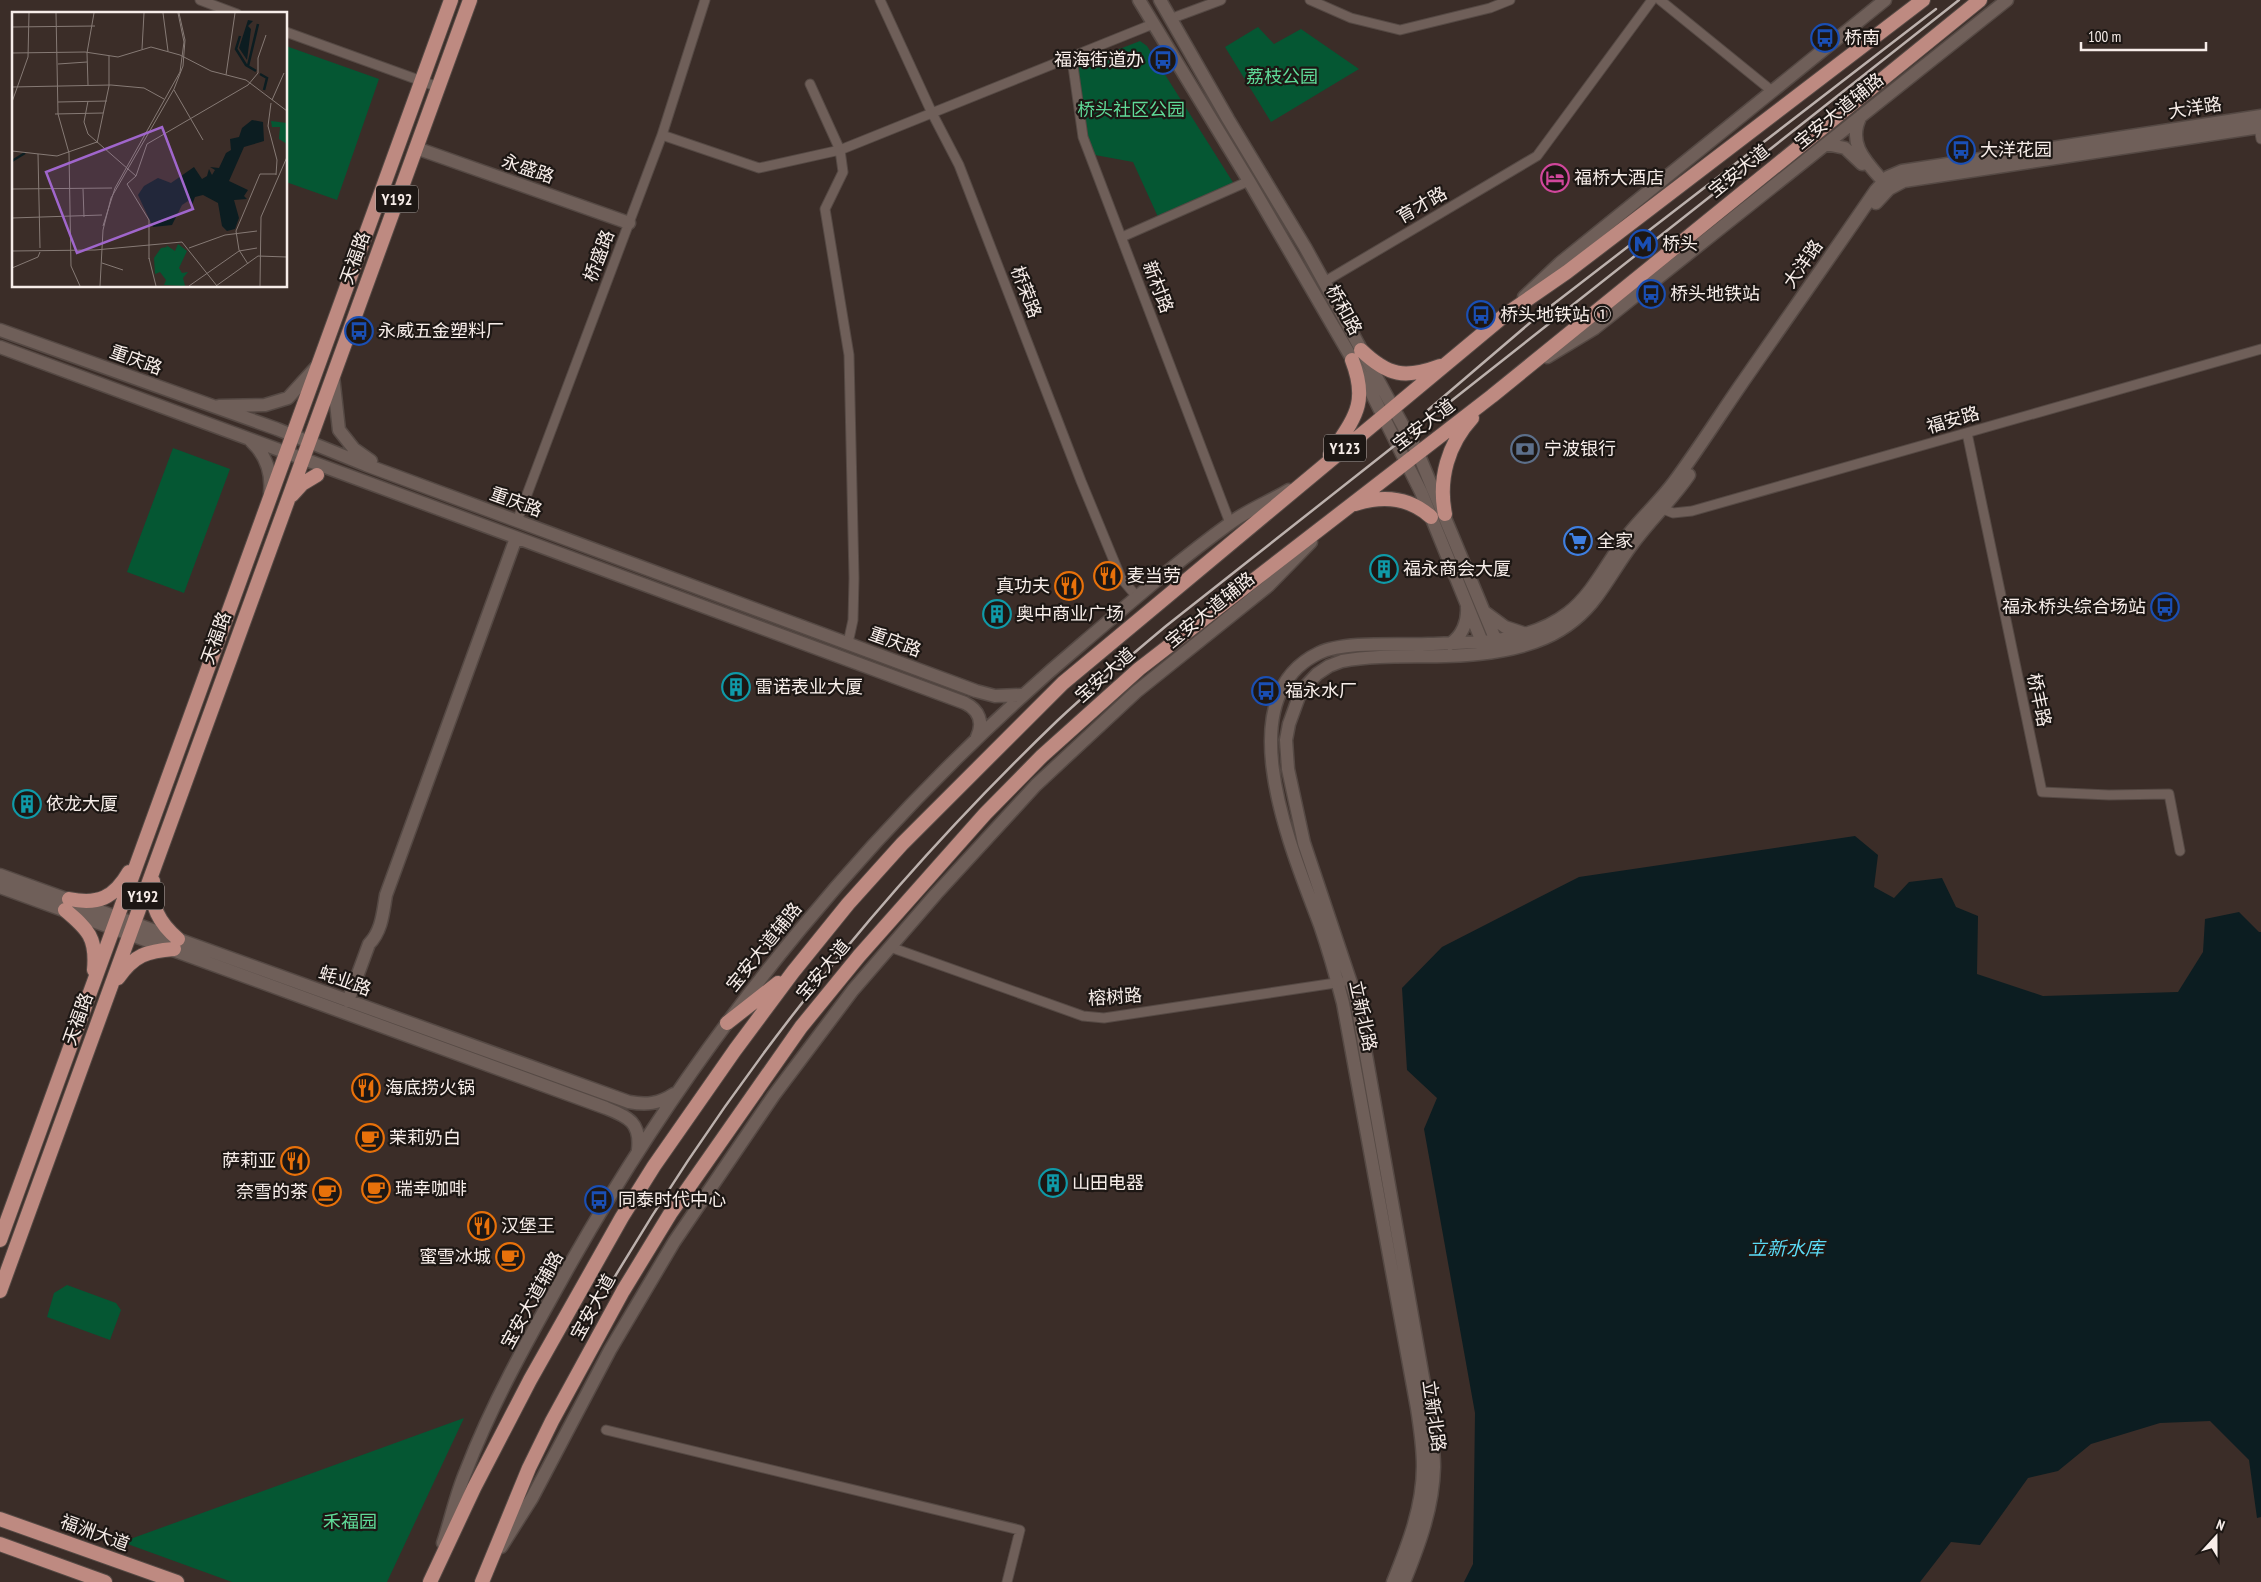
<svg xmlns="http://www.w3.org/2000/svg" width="2261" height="1582" font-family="'PT Sans Narrow','Noto Sans SC',sans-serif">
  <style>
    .green { fill: #055733 }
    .water { fill: #0c1d21 }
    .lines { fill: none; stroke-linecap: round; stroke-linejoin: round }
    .street-casing { stroke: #554944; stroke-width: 11 }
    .secondary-casing { stroke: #554944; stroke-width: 15 }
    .primary-casing { stroke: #554944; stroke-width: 16 }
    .street { stroke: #6f5f59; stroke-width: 9 }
    .secondary { stroke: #6f5f59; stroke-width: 12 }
    .primary { stroke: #be8a81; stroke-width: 14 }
    .rail { stroke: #bcb1ad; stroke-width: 2.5 }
    .labels { text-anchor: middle; stroke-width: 4.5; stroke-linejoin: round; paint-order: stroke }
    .shield { fill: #1d1714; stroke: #b6ada9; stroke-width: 1 }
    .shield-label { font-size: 16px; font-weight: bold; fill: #f7ede9 }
    .poi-label { font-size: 18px; fill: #f7ede9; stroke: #1d1714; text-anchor: start }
    .park-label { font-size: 18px; fill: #5fdb98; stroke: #1d1714 }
    .street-label { font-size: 18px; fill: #f7ede9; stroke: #1d1714 }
    .water-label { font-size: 19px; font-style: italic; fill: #5bdbf6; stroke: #1d1714 }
    .inset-river { fill: none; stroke: #0c1d21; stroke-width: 2.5 }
    .inset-road { fill: none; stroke: #867a75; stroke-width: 1 }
    .view { fill: #a066cc; fill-opacity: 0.15; stroke: #a066cc; stroke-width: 2.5 }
    .inset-edge { fill: none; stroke: #f7ede9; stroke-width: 2.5 }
  </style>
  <rect width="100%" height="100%" fill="#3b2d28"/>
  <path class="green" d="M 1258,27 L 1274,44 L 1301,29 L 1359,69 L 1271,122 L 1225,47 Z
    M 1140,41 L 1147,46 L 1234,184 L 1158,217 L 1133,162 L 1095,155 C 1080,143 1078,86 1076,66 Z
    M 286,46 L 379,79 L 337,200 L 286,182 Z
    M 173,448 L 230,469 L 184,593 L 127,572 Z
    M 67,1285 L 116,1303 L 121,1310 L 110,1340 L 47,1317 L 54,1293 Z
    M 464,1418 L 387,1582 L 232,1582 L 122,1542 Z"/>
  <path class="water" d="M 1855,836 L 1878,855 L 1874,887 L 1894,898 L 1909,882 L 1942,878 L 1956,907 L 1978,916 L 1977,974 L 2043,996 L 2178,992 L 2203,952 L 2205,919 L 2239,912 L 2259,932 L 2261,932 L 2261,1517 L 2257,1518 L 2249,1460 L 2210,1421 L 2160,1423 L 2091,1444 L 2058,1471 L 2028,1478 L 1980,1545 L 1951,1542 L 1920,1582 L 1464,1582 L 1473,1564 L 1475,1413 L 1424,1129 L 1437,1098 L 1407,1070 L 1402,988 L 1442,947 L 1579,877 Z"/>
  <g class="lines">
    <defs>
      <path id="street" d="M 200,0 L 237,14
        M 880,0 L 932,113 L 959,165 L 1081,481 L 1121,578 L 1137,597
        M 1310,0 L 1351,18 L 1400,30 L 1490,8 L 1510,0
        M 1660,0 L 1772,91
        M 1170,19 L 1221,0
        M 286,32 L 438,87
        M 1072,59 L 1083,137 L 1230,523
        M 810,84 L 840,150 L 843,172 L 825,209 L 849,355 L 854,578 L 853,620 L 848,643
        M 2258,122 L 2261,139
        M 662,135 L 759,168 L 840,150 L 1153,24
        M 1122,237 L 1249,181
        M 1324,282 L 1537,156 L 1652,0
        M 1967,433 L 2042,792 L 2109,795 L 2169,794 L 2180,851
        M 1658,507 L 1673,513 L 1692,511 L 2261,349
        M 517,521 L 662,135 L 705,0
        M 890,947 L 1083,1016 L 1104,1018 L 1342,982
        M 606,1430 L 1020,1530 L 1007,1582"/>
      <path id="secondary" d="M 1139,0 L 1249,181 L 1369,388 L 1421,492 L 1485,649
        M 1160,0 L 1228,119 L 1305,247 L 1418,453 L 1499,648
        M 1861,116 C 1845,146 1870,165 1888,187
        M 1826,144 L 1845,148 L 1862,164
        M 416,148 L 629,223
        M 1876,203 L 1889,189 L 1904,181 L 2261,127
        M 1524,297 L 1560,263 L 1885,0
        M 0,330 L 277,429 L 366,465 L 976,691 L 995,696 L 1021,695
        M 0,347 L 965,703 C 979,710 984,722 977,737
        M 1547,357 L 1595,328 L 2007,0
        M 333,376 L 339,430 L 354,449 L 371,461
        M 219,406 L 265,405 L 288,398 L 318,365
        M 251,441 C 266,455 272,473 270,493
        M 1486,613 L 1505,627 L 1523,633
        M 1450,644 C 1462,636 1468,622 1467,607
        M 0,875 L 629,1102 C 646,1105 659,1104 674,1094
        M 0,887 L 606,1108 C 629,1117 641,1123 638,1150
        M 348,1001 L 369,944 C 382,931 383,912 386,895 L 516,538
        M 443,1543 C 451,1519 456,1494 466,1471 C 494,1398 534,1329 572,1261 C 705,1027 878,816 1084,642 C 1131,602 1179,560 1229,524 C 1247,510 1269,502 1289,490
        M 501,1547 L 532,1498 L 610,1350 L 674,1242 L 774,1095 L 853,990 L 936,894 L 1036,785 L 1136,692 L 1268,586 L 1311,542
        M 1393,1582 C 1408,1545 1423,1507 1423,1466 C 1423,1446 1420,1427 1417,1408 L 1343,1003 C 1336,976 1329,951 1320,925 C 1295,857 1224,698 1319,653 C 1344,641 1399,645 1428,644 C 1475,643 1529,643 1568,613 C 1594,593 1608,560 1628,535 C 1642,517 1660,501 1674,482 C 1697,451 1718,418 1740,386 C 1785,321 1831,256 1876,190 L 1888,177 L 1902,171 L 2261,116
        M 1404,1582 C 1419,1545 1433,1508 1434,1467 C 1434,1447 1430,1426 1428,1406 L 1356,998 L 1304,843 L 1288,769 L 1286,740 L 1289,724 L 1301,691 L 1317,674 L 1329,666 L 1342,661 C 1386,653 1433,659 1478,654 C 1526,649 1568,636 1597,596 C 1609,580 1619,562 1631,546 C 1649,521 1671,501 1689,475"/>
      <path id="primary" d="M 1361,350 C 1388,376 1405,379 1440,366
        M 1330,455 C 1354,418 1369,404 1352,360
        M 292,495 L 302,484 L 317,475
        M 1355,504 C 1383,495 1409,497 1431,517
        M 1445,514 C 1438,479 1448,444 1472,418
        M 153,881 C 150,906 159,923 178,939
        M 69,899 C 98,905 114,898 129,872
        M 65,910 C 88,929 97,938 94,970
        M 118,978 C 134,955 147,951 174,949
        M 727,1023 L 778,983
        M 0,1240 L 451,0
        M 0,1291 L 470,0
        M 0,1519 L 177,1582
        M 0,1544 L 105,1582
        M 430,1582 L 474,1488 L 530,1380 L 622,1217 L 654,1166 L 735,1050 L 793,972 L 848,904 L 902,844 L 1063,683 L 1505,315 L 1567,272 L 1923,0
        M 482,1582 L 529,1468 L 552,1421 L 623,1291 L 670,1214 L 801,1027 L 859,956 L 985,814 L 1042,756 L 1139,669 L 1492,396 L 1980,0"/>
    </defs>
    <use href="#street" class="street-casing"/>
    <use href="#secondary" class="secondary-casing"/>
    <use href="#primary" class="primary-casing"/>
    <use href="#street" class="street"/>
    <use href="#secondary" class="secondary"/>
    <use href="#primary" class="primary"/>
    <path class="rail" d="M 1428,410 L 1538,316 L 1936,9
      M 607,1290 C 730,1080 881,890 1057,721 C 1092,688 1129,657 1166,626 L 1959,0"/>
  </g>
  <defs>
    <symbol id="bus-ring" viewBox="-11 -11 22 22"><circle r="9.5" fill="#1d1714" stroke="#1a4fb4" stroke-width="1.5"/><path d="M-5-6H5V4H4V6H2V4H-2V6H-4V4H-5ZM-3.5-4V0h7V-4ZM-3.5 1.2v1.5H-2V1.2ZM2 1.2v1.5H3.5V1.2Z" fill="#1a4fb4"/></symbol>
    <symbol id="hotel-ring" viewBox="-11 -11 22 22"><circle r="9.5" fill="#1d1714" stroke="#d1479c" stroke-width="1.5"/><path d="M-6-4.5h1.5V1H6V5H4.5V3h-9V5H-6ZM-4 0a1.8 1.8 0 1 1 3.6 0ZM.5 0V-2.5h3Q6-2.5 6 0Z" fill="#d1479c"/></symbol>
    <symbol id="metro-ring" viewBox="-11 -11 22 22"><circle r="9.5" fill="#1d1714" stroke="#1a4fb4" stroke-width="1.5"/><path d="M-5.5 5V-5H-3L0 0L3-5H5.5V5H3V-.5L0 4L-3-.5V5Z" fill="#1a4fb4"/></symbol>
    <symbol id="bank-ring" viewBox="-11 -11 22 22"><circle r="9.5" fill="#1d1714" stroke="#5c6f8a" stroke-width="1.5"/><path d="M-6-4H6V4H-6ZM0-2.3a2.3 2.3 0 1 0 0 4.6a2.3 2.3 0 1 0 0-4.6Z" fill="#5c6f8a"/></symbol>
    <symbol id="supermarket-ring" viewBox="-11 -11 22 22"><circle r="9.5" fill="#1d1714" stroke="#3f7fe0" stroke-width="1.5"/><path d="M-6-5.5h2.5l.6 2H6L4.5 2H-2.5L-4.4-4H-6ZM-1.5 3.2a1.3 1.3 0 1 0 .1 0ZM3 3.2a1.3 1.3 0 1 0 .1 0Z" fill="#3f7fe0"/></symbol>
    <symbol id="building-ring" viewBox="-11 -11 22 22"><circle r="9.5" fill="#1d1714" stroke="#0f9aa8" stroke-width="1.5"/><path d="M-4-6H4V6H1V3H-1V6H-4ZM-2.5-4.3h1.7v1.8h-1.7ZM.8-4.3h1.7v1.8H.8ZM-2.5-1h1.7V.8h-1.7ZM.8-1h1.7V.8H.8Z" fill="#0f9aa8"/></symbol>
    <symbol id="restaurant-ring" viewBox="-11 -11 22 22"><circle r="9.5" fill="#1d1714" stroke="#e8710a" stroke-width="1.5"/><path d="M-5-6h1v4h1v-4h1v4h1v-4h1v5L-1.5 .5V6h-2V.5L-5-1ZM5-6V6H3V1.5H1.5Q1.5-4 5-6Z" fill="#e8710a"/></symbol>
    <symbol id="cafe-ring" viewBox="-11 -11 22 22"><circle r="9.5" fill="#1d1714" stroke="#e8710a" stroke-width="1.5"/><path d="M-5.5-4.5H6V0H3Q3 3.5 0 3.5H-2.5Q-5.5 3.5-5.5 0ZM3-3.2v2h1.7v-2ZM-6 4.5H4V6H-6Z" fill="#e8710a"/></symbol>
  </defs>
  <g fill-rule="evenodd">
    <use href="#bus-ring" x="1809" y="22" width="32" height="32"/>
    <use href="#bus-ring" x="1147" y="44" width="32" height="32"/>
    <use href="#bus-ring" x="1945" y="134" width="32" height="32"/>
    <use href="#hotel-ring" x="1539" y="162" width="32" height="32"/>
    <use href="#metro-ring" x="1627" y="228" width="32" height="32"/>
    <use href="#bus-ring" x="1635" y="278" width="32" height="32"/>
    <use href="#bus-ring" x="1465" y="299" width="32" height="32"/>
    <use href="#bus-ring" x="343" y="315" width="32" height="32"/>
    <use href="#bank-ring" x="1509" y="433" width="32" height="32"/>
    <use href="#supermarket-ring" x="1562" y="525" width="32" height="32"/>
    <use href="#building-ring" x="1368" y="553" width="32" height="32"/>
    <use href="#restaurant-ring" x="1092" y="560" width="32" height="32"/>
    <use href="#restaurant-ring" x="1053" y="570" width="32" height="32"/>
    <use href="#bus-ring" x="2149" y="591" width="32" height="32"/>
    <use href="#building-ring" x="981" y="598" width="32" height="32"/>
    <use href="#building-ring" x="720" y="671" width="32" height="32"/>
    <use href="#bus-ring" x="1250" y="675" width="32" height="32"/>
    <use href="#building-ring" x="11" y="788" width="32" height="32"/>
    <use href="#restaurant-ring" x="350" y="1072" width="32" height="32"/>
    <use href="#cafe-ring" x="354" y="1122" width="32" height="32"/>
    <use href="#restaurant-ring" x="279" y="1145" width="32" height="32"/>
    <use href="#building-ring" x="1037" y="1167" width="32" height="32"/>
    <use href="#cafe-ring" x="360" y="1173" width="32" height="32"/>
    <use href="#cafe-ring" x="311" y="1176" width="32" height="32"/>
    <use href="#bus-ring" x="583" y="1184" width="32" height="32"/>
    <use href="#restaurant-ring" x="466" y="1210" width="32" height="32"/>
    <use href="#cafe-ring" x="494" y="1241" width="32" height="32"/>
  </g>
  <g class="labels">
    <g class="shield">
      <rect x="376" y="185.5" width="42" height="27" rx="4"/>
      <rect x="1324" y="434.5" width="42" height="27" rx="4"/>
      <rect x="122" y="882.5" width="42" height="27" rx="4"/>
    </g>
    <g class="shield-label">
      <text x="397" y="205">Y192</text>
      <text x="1345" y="454">Y123</text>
      <text x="143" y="902">Y192</text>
    </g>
    <g class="poi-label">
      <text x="1844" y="44">桥南</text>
      <text x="1144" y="66" text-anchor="end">福海街道办</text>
      <text x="1980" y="156">大洋花园</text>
      <text x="1574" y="184">福桥大酒店</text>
      <text x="1662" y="250">桥头</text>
      <text x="1670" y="300">桥头地铁站</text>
      <text x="1500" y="321">桥头地铁站 ①</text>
      <text x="378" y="337">永威五金塑料厂</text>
      <text x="1544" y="455">宁波银行</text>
      <text x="1597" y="547">全家</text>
      <text x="1403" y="575">福永商会大厦</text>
      <text x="1127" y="582">麦当劳</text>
      <text x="1050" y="592" text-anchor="end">真功夫</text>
      <text x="2146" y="613" text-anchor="end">福永桥头综合场站</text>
      <text x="1016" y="620">奥中商业广场</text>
      <text x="755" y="693">雷诺表业大厦</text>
      <text x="1285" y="697">福永水厂</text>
      <text x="46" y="810">依龙大厦</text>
      <text x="385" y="1094">海底捞火锅</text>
      <text x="389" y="1144">茉莉奶白</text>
      <text x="276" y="1167" text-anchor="end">萨莉亚</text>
      <text x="1072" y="1189">山田电器</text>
      <text x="395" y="1195">瑞幸咖啡</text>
      <text x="308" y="1198" text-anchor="end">奈雪的茶</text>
      <text x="618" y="1206">同泰时代中心</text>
      <text x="501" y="1232">汉堡王</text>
      <text x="491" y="1263" text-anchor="end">蜜雪冰城</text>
    </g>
    <g class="park-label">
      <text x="1282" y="83">荔枝公园</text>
      <text x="1131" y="116">桥头社区公园</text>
      <text x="350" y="1528">禾福园</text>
    </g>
    <g class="street-label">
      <text transform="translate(2195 108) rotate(-9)" y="6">大洋路</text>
      <text transform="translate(1839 111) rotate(-39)" y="6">宝安大道辅路</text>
      <text transform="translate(528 169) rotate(19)" y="6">永盛路</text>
      <text transform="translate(1739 171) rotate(-39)" y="6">宝安大道</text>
      <text transform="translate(1422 205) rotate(-30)" y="6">育才路</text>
      <text transform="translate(599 256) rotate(-69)" y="6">桥盛路</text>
      <text transform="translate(355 258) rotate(-70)" y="6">天福路</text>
      <text transform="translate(1803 264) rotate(-55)" y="6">大洋路</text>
      <text transform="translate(1158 287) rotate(69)" y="6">新村路</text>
      <text transform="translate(1026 292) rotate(69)" y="6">桥荣路</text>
      <text transform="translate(1344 310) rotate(61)" y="6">桥和路</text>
      <text transform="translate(136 360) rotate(20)" y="6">重庆路</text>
      <text transform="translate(1953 420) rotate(-16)" y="6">福安路</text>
      <text transform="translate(1424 425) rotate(-37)" y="6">宝安大道</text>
      <text transform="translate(516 502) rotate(20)" y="6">重庆路</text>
      <text transform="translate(1210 610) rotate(-39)" y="6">宝安大道辅路</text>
      <text transform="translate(216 638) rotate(-70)" y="6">天福路</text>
      <text transform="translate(895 642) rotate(20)" y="6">重庆路</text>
      <text transform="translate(1105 675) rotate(-41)" y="6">宝安大道</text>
      <text transform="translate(2039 700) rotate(78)" y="6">桥丰路</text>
      <text transform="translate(764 947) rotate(-51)" y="6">宝安大道辅路</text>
      <text transform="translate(823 970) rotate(-50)" y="6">宝安大道</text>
      <text transform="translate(345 981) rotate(20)" y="6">蚝业路</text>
      <text transform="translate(1115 997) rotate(-4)" y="6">榕树路</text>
      <text transform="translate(1363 1016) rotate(78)" y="6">立新北路</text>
      <text transform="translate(78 1019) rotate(-70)" y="6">天福路</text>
      <text transform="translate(532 1300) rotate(-61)" y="6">宝安大道辅路</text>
      <text transform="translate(593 1307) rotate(-61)" y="6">宝安大道</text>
      <text transform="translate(1434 1416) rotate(82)" y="6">立新北路</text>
      <text transform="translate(95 1533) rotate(20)" y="6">福洲大道</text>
    </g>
    <g class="water-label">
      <text x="1786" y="1255">立新水库</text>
    </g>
  </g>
  <g transform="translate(12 12)">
    <rect width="275" height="275" fill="#3b2d28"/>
    <path d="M 259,109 L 275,111 L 275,132 L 267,127 L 268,115 L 260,115 ZM 166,232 L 175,239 L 167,256 L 170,261 L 176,260 L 171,266 L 173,274 L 152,273 L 154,268 L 148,260 L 143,262 L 142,246 L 149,236 L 155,235 L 154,233 L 163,239 Z" fill="#055733"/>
    <path d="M 236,8 L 241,9 L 236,14 L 239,17 L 235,48 L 227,36 ZM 240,108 L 251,110 L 252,129 L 232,135 L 217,169 L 236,178 L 232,184 L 235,187 L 222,188 L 227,206 L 223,217 L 215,219 L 210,214 L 206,191 L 191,183 L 183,185 L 180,193 L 176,189 L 170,193 L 160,213 L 141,215 L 126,183 L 132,174 L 146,166 L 159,171 L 182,155 L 190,167 L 195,164 L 197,157 L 200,163 L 203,158 L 198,155 L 207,156 L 214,141 L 219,138 L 218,127 L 227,125 L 230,116 Z" fill="#0c1d21"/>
    <path class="inset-river" d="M 228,24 L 224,37 L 234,53 L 244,59M 236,54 L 246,12M 248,62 L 255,66 L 252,78M 0,149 L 13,141"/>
    <path class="inset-road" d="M 44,1 L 46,102 L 57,141 L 59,254 L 68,274M 151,1 L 156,39M 0,15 L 83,14M 130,37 L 132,1M 0,41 L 73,40 L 106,45 L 139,35 L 168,43 L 199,59 L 234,68 L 275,99M 75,41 L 76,73M 75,41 L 82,1M 275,49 L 275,86M 46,52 L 75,50M 214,63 L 223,1M 0,75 L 99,73 L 132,76 L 152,87M 162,78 L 191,128M 260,88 L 272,61M 76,89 L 72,110 L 76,122 L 124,164 L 115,172 L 137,208 L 137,247M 0,90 L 16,45 L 17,1M 46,90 L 95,89M 259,91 L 256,114 L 265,148 L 264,163M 43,102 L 91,101M 85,131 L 97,74 L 97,44M 0,139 L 45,144 L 85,130M 26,142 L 28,236M 124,164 L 135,132 L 236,73 L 246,61 L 246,46 L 254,23M 0,177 L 100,176M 71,177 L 72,205M 0,206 L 90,203M 91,214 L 103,176 L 168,60 L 172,30 L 166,1M 177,236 L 213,223 L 245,219M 0,239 L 83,238 L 170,230 L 205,274M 137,246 L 144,274M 90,251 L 111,258M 236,252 L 227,238 L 224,219 L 248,162 L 264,162M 0,256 L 26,245 L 28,240M 88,274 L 91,218 L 99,186 L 162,77 L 171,54 L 173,28 L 167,1M 177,274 L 227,239 L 245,236M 204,274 L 246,244 L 275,245M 248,274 L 249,205 L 275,145"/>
    <path class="view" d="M 150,115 L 181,197 L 65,241 L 34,160 Z"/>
    <rect width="275" height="275" class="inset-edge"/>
  </g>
  <g transform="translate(2216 1537) rotate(21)" stroke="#1d1714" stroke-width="4" paint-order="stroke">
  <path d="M0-4L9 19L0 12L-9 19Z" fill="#f7ede9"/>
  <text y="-8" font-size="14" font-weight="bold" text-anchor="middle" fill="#f7ede9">N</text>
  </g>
  <path d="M2081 42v8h125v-8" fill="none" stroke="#f7ede9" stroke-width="2.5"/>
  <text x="2088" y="42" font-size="15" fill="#f7ede9" stroke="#1d1714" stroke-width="4" paint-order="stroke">100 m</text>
</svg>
